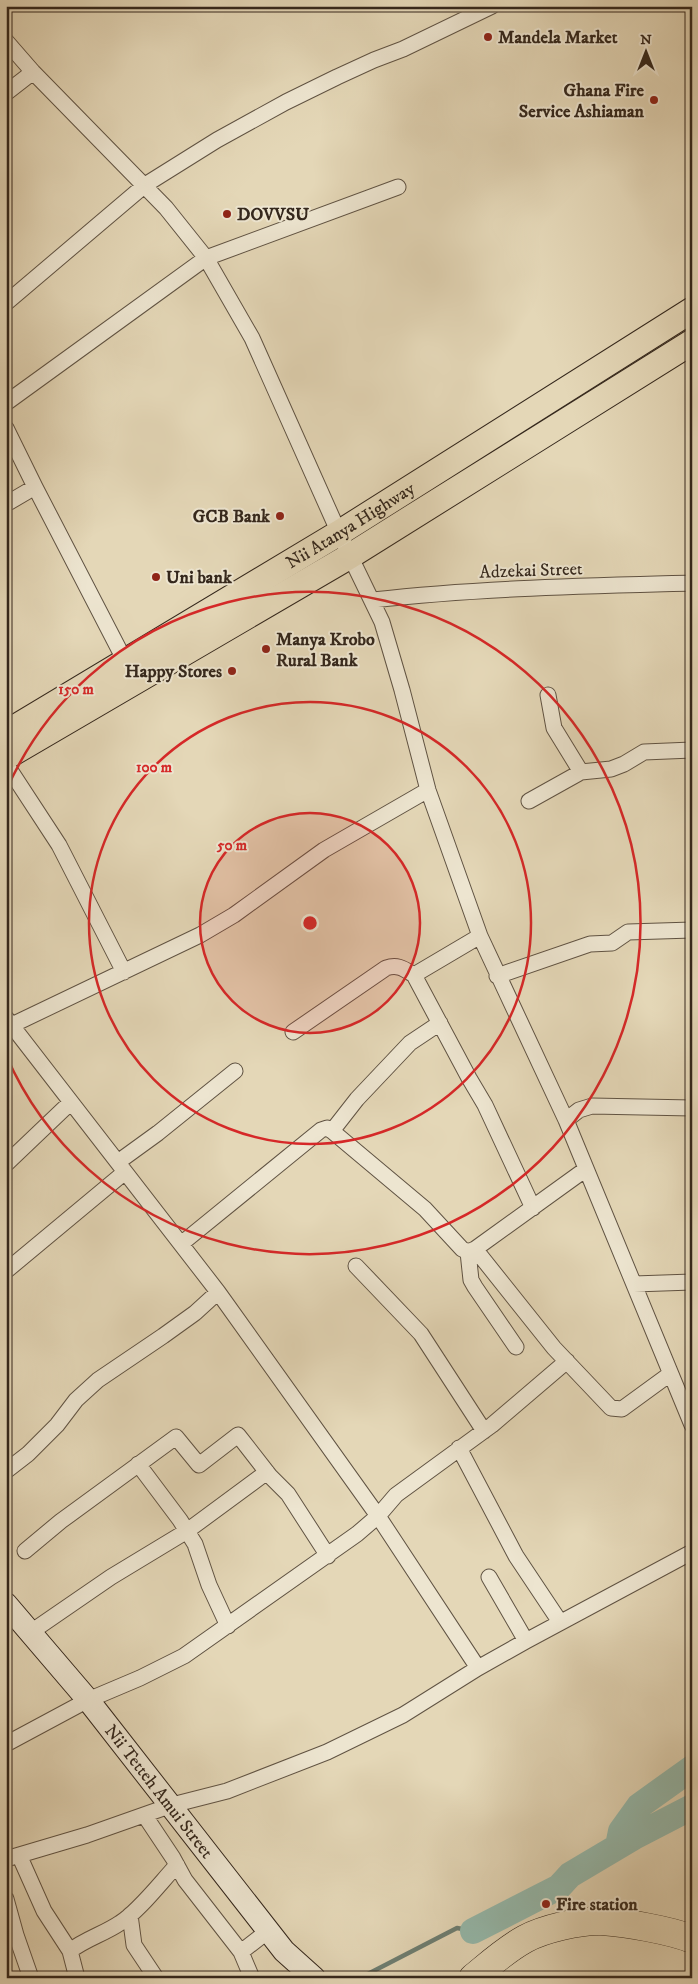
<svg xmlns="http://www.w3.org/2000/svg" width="698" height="1984" font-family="'IM FELL DW Pica',serif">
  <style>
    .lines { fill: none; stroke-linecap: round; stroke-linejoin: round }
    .stream { stroke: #6e7f73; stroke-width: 4.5 }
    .river { stroke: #95baad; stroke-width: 26 }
    .street-casing { stroke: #605343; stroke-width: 17 }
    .secondary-casing { stroke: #34271c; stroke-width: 24 }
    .primary-casing { stroke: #34271c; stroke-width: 27 }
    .highway-casing { stroke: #34271c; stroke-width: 29 }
    .street { stroke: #ede5d0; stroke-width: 15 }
    .secondary { stroke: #ede5d0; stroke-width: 22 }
    .primary { stroke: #e4d7b7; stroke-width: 25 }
    .highway { stroke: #e4d7b7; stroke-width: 28 }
    .ring { fill: none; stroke: #d62828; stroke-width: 2.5 }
    .poi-dot { fill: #8f2418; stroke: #ede5d0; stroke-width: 2 }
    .labels { text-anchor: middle; stroke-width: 4; stroke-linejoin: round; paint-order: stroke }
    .poi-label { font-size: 18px; font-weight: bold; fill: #34271c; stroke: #ede5d0; text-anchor: start }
    .street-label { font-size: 18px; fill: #34271c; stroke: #ede5d0 }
    .centre { fill: #d62828; stroke: #ede5d0; stroke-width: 2.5 }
    .ring-label { font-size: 15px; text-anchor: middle; font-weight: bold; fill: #d62828; stroke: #ede5d0; stroke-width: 4; stroke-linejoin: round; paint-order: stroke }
  </style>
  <rect width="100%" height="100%" fill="#e4d7b7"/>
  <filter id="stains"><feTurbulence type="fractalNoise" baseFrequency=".004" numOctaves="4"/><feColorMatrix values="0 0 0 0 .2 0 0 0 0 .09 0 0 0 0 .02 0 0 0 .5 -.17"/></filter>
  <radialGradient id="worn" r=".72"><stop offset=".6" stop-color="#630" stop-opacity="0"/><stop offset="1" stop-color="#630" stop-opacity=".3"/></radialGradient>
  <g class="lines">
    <path class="stream" d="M 360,1978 L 457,1928 L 473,1931"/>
    <path class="river" d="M 618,1846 L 621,1831 L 639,1806 L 692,1768
      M 473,1931 L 559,1887 L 570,1875 L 634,1837 L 692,1807"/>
    <defs>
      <path id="street" d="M 6,41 L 33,72 L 166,208 L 206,258 L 252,338 L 339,533 L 382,622 L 402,690 L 428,790 L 480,936 L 566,1120 L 692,1425
        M 6,93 L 33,72
        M 6,303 L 145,185 L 217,140 L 286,102 L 337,77 L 374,60 L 403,49 L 492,6
        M 6,403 L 206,258 L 398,187
        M 6,428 L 35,487 L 125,661
        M 6,504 L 35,487
        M 373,600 C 479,588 585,586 692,583
        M 548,695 L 554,728 L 581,772
        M 6,764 L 59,845 L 124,972
        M 529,801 L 581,772 L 611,769 L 624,764 L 644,752 L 692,750
        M 414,975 L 480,936
        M 497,976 L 590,944 L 612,943 L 628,932 L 692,930
        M 6,1018 L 218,1292 L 378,1516 L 478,1668
        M 6,1030 L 12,1025 L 200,935 L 234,915 L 324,850 L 428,790
        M 293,1032 L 386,968 C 398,964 404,969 414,975 L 469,1078 L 485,1105 L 533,1208
        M 566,1120 L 579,1110 L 592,1106 L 692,1108
        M 332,1131 L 357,1099 L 410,1043 L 440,1023
        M 118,1162 L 158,1133 L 235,1071
        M 6,1164 L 71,1102
        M 181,1244 L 321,1130 L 327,1128 L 332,1131 L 425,1209 L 462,1249 L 468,1252
        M 475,1249 L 554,1348 L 611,1408 L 622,1409 L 670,1374
        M 468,1252 L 475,1249 L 586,1169
        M 468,1252 L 471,1280 L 475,1287 L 516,1347
        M 356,1266 L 421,1334 L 484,1431
        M 6,1271 L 125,1172
        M 634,1284 L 692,1282
        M 459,1448 L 516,1556 L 560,1622
        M 138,1464 L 180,1520 L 195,1544 L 209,1585 L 228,1626
        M 6,1471 L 28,1454 L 57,1425 L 76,1400 L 98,1380 L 163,1336 L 195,1313 L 218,1292
        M 25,1551 L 61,1521 L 176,1437 L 199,1465 L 238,1435 L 270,1476 L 288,1494 L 328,1556
        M 489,1577 L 526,1641
        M 31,1632 L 111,1577 L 187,1531 L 267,1472
        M 6,1744 L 88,1700 L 140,1678 L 184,1656 L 357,1534 L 378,1516 L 396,1495 L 492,1425 L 567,1361
        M 145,1816 L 173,1858 L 185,1880 L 241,1952
        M 19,1855 L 44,1911 L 70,1951 L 77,1978
        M 6,1859 L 87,1835 L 172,1805 L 227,1791 L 327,1752 L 403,1715 L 478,1668 L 526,1641 L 692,1552
        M 6,1899 L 16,1935 L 31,1978
        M 130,1915 L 134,1945 L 156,1978
        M 70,1951 C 85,1939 104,1934 120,1923 C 139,1911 161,1882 177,1865
        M 252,1978 L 241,1952 L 268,1931"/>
      <g id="secondary">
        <path id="s1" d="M 6,1604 L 88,1700 L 284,1951 L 314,1978"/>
      </g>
      <g id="primary">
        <path id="s2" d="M 6,733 L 339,533 L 692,310"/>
        <path d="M 6,757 L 350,556 L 692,342"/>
      </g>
      <path id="highway" d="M 473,1978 C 490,1964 505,1950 525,1939 C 543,1929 581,1920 602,1921 C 627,1923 669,1930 692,1939"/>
    </defs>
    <use href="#street" class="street-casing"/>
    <use href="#secondary" class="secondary-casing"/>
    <use href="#primary" class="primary-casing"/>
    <use href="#highway" class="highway-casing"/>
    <use href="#street" class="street"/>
    <use href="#secondary" class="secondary"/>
    <use href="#primary" class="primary"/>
    <use href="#highway" class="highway"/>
  </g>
  <circle cx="310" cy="923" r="110" fill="#d62828" fill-opacity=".12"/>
  <g class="ring">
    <circle cx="310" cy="923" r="110"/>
    <circle cx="310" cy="923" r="221"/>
    <path d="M6 791A331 331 0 1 1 6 1055"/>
  </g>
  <g class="poi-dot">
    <circle cx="488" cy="37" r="5"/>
    <circle cx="654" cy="100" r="5"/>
    <circle cx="227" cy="214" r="5"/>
    <circle cx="280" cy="516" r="5"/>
    <circle cx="156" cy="577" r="5"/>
    <circle cx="266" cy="649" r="5"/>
    <circle cx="232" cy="671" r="5"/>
    <circle cx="546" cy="1904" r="5"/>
  </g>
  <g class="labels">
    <g class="poi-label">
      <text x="498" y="43">Mandela Market</text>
      <text x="644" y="96" text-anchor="end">Ghana Fire<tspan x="644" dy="21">Service Ashiaman</tspan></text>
      <text x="237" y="220">DOVVSU</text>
      <text x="270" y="522" text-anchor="end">GCB Bank</text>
      <text x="166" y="583">Uni bank</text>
      <text x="276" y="645">Manya Krobo<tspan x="276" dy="21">Rural Bank</tspan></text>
      <text x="222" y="677" text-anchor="end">Happy Stores</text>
      <text x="556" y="1910">Fire station</text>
    </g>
    <g class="street-label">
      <text dy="6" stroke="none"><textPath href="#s2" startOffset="402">Nii Atanya Highway</textPath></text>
      <text transform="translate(531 570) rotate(-2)" y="6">Adzekai Street</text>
      <text dy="6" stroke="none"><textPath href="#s1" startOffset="242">Nii Tetteh Amui Street</textPath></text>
    </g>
  </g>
  <circle cx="310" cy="923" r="8" class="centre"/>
  <g class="ring-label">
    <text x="76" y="694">150 m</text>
    <text x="154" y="772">100 m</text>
    <text x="232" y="850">50 m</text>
  </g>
  <rect width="698" height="1984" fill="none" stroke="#e4d7b7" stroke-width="25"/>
  <rect x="8" y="8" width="683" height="1969" fill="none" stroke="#34271c" stroke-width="2.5"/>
  <rect x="12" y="12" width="673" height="1959" fill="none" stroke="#34271c"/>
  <g transform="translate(646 52)" stroke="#ede5d0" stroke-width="4" paint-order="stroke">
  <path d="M0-4L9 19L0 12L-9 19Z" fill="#34271c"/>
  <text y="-8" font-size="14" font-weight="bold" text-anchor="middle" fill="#34271c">N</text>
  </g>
  <rect width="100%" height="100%" filter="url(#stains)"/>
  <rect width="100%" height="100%" fill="url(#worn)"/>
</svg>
